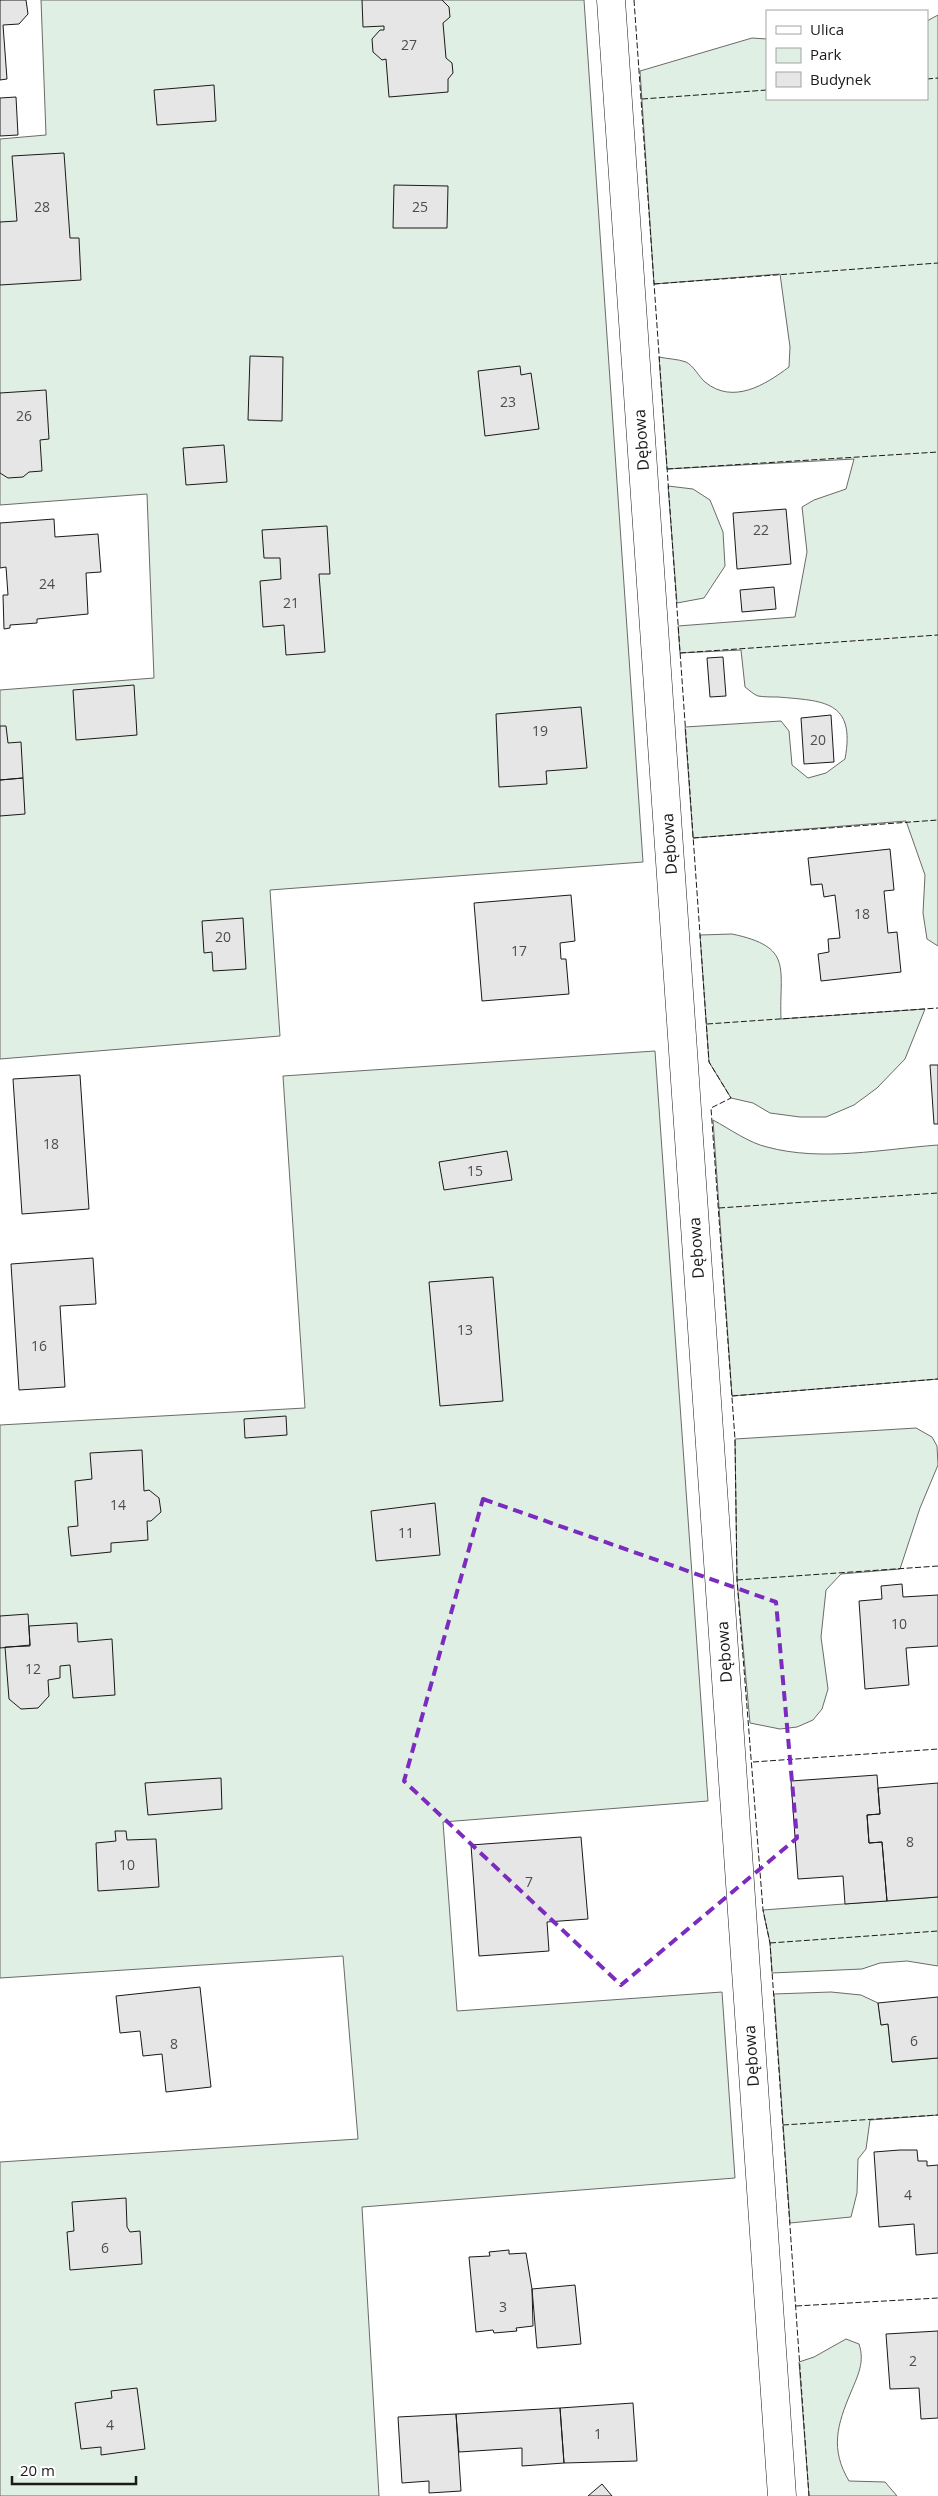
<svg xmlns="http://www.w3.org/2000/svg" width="938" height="2496" font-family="'Open Sans',sans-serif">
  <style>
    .green { fill: #e0efe3; stroke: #6a6a6a }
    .building { fill: #e6e6e6; stroke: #1a1a1a }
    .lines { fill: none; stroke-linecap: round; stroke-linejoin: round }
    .street-casing { stroke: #1a1a1a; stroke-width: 29 }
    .street { stroke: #fff; stroke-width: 28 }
    .fence { stroke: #1a1a1a; stroke-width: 1; stroke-dasharray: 6 2.5; stroke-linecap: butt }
    .marked { fill: none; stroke: #7b2cbf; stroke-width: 4; stroke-dasharray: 10 6; stroke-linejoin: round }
    .labels { text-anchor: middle; stroke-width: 4; stroke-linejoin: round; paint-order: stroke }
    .number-label { font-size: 14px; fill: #4d4d4d }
    .street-label { font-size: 16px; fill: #1a1a1a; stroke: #fff }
  </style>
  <rect width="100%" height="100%" fill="#fff"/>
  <path class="green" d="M 41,0 L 584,0 L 643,862 L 270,890 L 280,1036 L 0,1059 L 0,690 L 154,678 L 147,494 L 0,505 L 0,139 L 46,135 Z
    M 938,15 L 938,946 L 927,939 L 923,913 L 925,875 L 906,821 L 693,838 L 685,727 L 781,721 L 789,731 L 792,765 L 808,778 L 826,773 L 845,759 C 856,700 823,701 778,697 C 772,697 764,697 758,696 C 753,694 749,690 745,687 L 741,650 L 680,653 L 678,626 L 795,617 L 807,552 L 802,507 L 814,500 L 846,489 L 854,459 L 667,469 L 659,357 C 668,359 678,359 686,362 C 694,366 699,377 705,382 C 733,405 765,385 789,367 L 790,347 L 780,274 L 654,284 L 640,71 L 752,38 L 767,39 L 767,99 L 927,99 L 927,21 Z
    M 668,486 L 693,489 L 710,500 L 723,532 L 725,566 L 704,598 L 677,603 Z
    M 732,934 C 794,947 779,968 781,1019 L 925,1009 L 905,1059 L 877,1088 L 854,1105 L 826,1117 L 800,1117 L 770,1113 L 753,1103 L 731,1098 L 709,1062 L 700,935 Z
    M 655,1051 L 708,1801 L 443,1822 L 457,2011 L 722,1992 L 735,2178 L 362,2207 L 379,2496 L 0,2496 L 0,2162 L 358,2139 L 343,1956 L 0,1978 L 0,1425 L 305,1408 L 283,1076 Z
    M 713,1120 C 730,1129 749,1143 767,1147 C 822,1162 883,1149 938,1145 L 938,1379 L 732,1396 Z
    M 916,1428 L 932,1437 L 937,1446 L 938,1465 L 920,1508 L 900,1569 L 841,1574 L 826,1590 L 821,1637 L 828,1689 L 822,1709 L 813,1720 L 797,1727 L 780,1729 L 750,1723 L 737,1580 L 735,1439 Z
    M 938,1897 L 938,1966 L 907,1961 L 880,1963 L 862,1969 L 772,1973 L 770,1943 L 763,1910 Z
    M 831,1992 L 861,1995 L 878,2003 L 881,2025 L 888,2024 L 892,2062 L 938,2058 L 938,2115 L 870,2120 L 866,2149 L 858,2159 L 857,2193 L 851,2217 L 790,2223 L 774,1994 Z
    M 846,2339 L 859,2344 C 865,2362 858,2375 851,2392 C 837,2425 830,2449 849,2481 L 885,2482 L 897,2496 L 809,2496 L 799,2362 L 814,2357 Z"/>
  <path class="building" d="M 0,0 L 26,0 L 28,14 L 19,24 L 3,25 L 7,79 L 0,80 Z
    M 362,0 L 442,0 L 449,7 L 450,17 L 443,23 L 446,58 L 452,63 L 453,73 L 448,79 L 448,92 L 389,97 L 386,59 L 382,60 L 373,52 L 372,39 L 380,30 L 384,30 L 384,26 L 363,27 Z
    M 214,85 L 216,121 L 157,125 L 154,90 Z
    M 16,97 L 18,135 L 0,136 L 0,98 Z
    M 64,153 L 70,238 L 79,238 L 81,280 L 0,285 L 0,222 L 17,221 L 12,156 Z
    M 394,185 L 448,186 L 447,228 L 393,228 Z
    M 250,356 L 283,357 L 282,421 L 248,420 Z
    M 520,366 L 521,375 L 531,373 L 539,429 L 485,436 L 478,371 Z
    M 46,390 L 49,439 L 40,440 L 42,471 L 29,472 L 23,477 L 8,478 L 0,473 L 0,393 Z
    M 224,445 L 227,482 L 186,485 L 183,448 Z
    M 786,509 L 791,564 L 737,569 L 733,513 Z
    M 54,519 L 55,537 L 98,534 L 101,572 L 86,573 L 88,614 L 37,619 L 37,623 L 10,625 L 10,628 L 4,629 L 3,595 L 8,595 L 6,567 L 0,568 L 0,523 Z
    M 327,526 L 330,574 L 319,574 L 325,652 L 286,655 L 284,625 L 263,627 L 260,581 L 281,579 L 280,558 L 264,558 L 262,530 Z
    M 774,587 L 776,609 L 742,612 L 740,590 Z
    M 723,657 L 726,696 L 710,697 L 707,658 Z
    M 134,685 L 137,735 L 76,740 L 73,690 Z
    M 581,707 L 587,768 L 546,771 L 547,784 L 499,787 L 496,714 Z
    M 831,715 L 834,762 L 804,764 L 801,718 Z
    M 0,726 L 6,726 L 8,743 L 21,742 L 23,778 L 0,780 Z
    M 23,778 L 25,814 L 0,816 L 0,780 Z
    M 890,849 L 894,890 L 884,891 L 888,933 L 897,932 L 901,972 L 821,981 L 818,954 L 829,952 L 828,939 L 840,938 L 835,895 L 824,897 L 822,884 L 811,885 L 808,858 Z
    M 571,895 L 575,941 L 560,943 L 561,959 L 566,959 L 569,994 L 482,1001 L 474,903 Z
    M 243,918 L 246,969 L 213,971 L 212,952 L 204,953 L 202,921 Z
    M 930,1065 L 938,1065 L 938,1124 L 934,1124 Z
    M 80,1075 L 89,1209 L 22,1214 L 13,1079 Z
    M 507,1151 L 512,1180 L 444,1190 L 439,1162 Z
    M 93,1258 L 96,1304 L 60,1306 L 65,1387 L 19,1390 L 11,1264 Z
    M 493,1277 L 503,1401 L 440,1406 L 429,1282 Z
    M 286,1416 L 287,1435 L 245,1438 L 244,1419 Z
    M 142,1450 L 144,1491 L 149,1490 L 159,1498 L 161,1512 L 151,1521 L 147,1521 L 148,1540 L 111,1543 L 111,1552 L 71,1556 L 68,1527 L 78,1526 L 75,1481 L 92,1479 L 90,1453 Z
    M 435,1503 L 440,1555 L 376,1561 L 371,1511 Z
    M 902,1584 L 903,1597 L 938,1595 L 938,1646 L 906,1648 L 909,1685 L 865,1689 L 859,1601 L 882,1599 L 881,1586 Z
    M 28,1614 L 30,1645 L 0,1648 L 0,1616 Z
    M 77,1623 L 78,1642 L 112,1639 L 115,1695 L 73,1698 L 70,1665 L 60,1666 L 60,1678 L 48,1680 L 49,1696 L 38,1708 L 21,1709 L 9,1699 L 5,1647 L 30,1646 L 29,1626 Z
    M 877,1775 L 880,1814 L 867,1815 L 869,1843 L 882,1842 L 887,1901 L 845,1904 L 843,1876 L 798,1879 L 791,1781 Z
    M 221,1778 L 222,1809 L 148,1815 L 145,1783 Z
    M 938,1783 L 938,1897 L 887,1901 L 882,1842 L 869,1843 L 867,1815 L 880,1814 L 878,1788 Z
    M 115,1831 L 126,1831 L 127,1840 L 156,1839 L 159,1887 L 98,1891 L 96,1843 L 116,1841 Z
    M 581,1837 L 588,1919 L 547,1922 L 549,1951 L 479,1956 L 471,1845 Z
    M 200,1987 L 211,2087 L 166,2092 L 162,2054 L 143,2056 L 140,2031 L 120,2033 L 116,1996 Z
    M 938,1997 L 938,2058 L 892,2062 L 888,2024 L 881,2025 L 878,2003 Z
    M 900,2150 L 917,2150 L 918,2161 L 927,2161 L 927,2166 L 938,2165 L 938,2253 L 916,2255 L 914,2224 L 879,2227 L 874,2152 Z
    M 126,2198 L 127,2227 L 130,2232 L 140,2231 L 142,2264 L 70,2270 L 67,2232 L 74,2231 L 72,2202 Z
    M 509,2250 L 509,2254 L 526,2253 L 532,2289 L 533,2326 L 516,2328 L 517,2331 L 494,2333 L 493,2330 L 476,2332 L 469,2257 L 490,2256 L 489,2252 Z
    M 575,2285 L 581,2344 L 537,2348 L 532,2289 Z
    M 938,2331 L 938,2418 L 921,2419 L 919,2388 L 890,2389 L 886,2334 Z
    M 137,2388 L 145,2449 L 101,2455 L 101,2447 L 81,2449 L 75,2403 L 112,2398 L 111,2391 Z
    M 633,2403 L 637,2461 L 564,2463 L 560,2408 Z
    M 560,2408 L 564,2463 L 522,2466 L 522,2448 L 459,2452 L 456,2414 Z
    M 456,2414 L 461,2491 L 429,2493 L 429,2481 L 402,2483 L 398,2417 Z
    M 602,2484 L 612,2496 L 588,2496 Z"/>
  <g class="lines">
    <defs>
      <path id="street" d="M 611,0 L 782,2496"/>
    </defs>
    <use href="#street" class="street-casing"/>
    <use href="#street" class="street"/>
    <path class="fence" d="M 634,0 L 709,1062 L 731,1098 L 711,1108 L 735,1439 L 737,1580 L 763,1910 L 770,1943 L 809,2496
      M 927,79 L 938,78
      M 642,99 L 767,90
      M 654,284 L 938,263
      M 667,469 L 938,452
      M 680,653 L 938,635
      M 693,838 L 938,820
      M 707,1024 L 938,1008
      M 719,1208 L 938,1193
      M 732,1396 L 938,1379
      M 737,1580 L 938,1566
      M 753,1762 L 938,1749
      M 770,1943 L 938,1931
      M 783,2125 L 938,2115
      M 796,2306 L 938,2298"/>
  </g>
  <path class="marked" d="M 483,1499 L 776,1602 L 797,1838 L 621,1985 L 404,1781 Z"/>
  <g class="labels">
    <g class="number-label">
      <text x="409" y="50">27</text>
      <text x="42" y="212">28</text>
      <text x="420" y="212">25</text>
      <text x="508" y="407">23</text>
      <text x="24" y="421">26</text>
      <text x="761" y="535">22</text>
      <text x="47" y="589">24</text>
      <text x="291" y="608">21</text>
      <text x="540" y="736">19</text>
      <text x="818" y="745">20</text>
      <text x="862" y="919">18</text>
      <text x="223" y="942">20</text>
      <text x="519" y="956">17</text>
      <text x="51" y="1149">18</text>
      <text x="475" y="1176">15</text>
      <text x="465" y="1335">13</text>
      <text x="39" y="1351">16</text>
      <text x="118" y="1510">14</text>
      <text x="406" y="1538">11</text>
      <text x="899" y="1629">10</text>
      <text x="33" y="1674">12</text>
      <text x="910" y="1847">8</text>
      <text x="127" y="1870">10</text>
      <text x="529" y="1887">7</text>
      <text x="914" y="2046">6</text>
      <text x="174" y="2049">8</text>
      <text x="908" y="2200">4</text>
      <text x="105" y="2253">6</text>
      <text x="503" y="2312">3</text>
      <text x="913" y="2366">2</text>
      <text x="110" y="2430">4</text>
      <text x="598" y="2439">1</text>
    </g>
    <g class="street-label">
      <text transform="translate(641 440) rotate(-94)" y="6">Dębowa</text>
      <text transform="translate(669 844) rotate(-94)" y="6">Dębowa</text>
      <text transform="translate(696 1248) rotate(-94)" y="6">Dębowa</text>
      <text transform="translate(724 1652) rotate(-94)" y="6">Dębowa</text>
      <text transform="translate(751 2056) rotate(-94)" y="6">Dębowa</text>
    </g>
  </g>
  <rect x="766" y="10" width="162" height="90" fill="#ffffff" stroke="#a3a3a3"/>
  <rect x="776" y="26" width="25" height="8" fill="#ffffff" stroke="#a3a3a3"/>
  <text x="810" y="35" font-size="15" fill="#1a1a1a">Ulica</text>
  <rect x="776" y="48" width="25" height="15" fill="#e0efe3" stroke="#a3a3a3"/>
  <text x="810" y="60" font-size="15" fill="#1a1a1a">Park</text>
  <rect x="776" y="72" width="25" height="15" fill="#e6e6e6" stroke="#a3a3a3"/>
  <text x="810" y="85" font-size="15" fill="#1a1a1a">Budynek</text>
  <path d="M12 2476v8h124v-8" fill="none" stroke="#1a1a1a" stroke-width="2.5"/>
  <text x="20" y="2476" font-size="15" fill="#1a1a1a" stroke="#ffffff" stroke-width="4" paint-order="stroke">20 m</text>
</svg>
